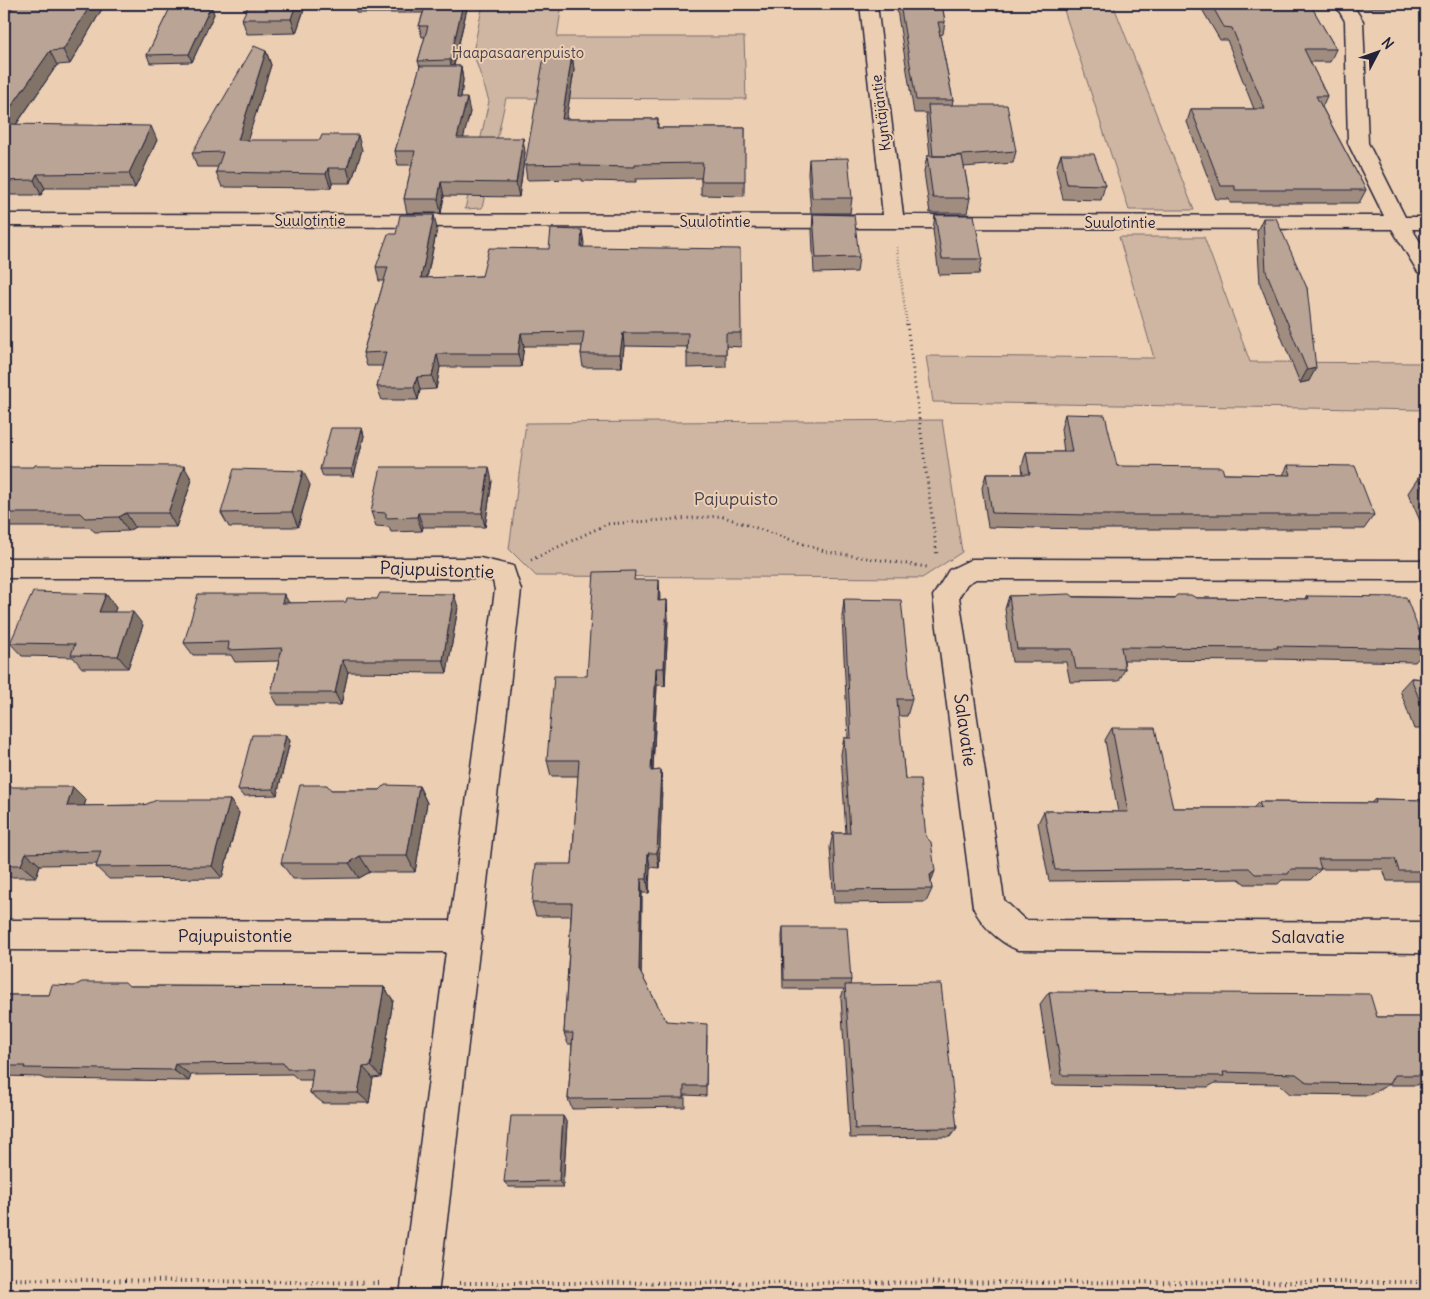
<svg xmlns="http://www.w3.org/2000/svg" width="1430" height="1299" font-family="Delius,sans-serif">
  <style>
    .green { fill: #cfb6a2; stroke: #786c6e }
    .lines { fill: none; stroke-linecap: round; stroke-linejoin: round }
    .minor-casing { stroke: #22223b; stroke-width: 3 }
    .path-far2 { stroke: #22223b; stroke-width: 2.5; stroke-dasharray: 0.5 2.5; stroke-linecap: butt }
    .path-far1 { stroke: #22223b; stroke-width: 3; stroke-dasharray: 1 4; stroke-linecap: butt }
    .path { stroke: #22223b; stroke-width: 4; stroke-dasharray: 1 4.5; stroke-linecap: butt }
    .minor { fill: #eccfb3; fill-rule: evenodd }
    .wall { fill: #a08d80; stroke: #22223b }
    .shaded-wall { fill: #827368; stroke: #22223b }
    .building { fill: #baa495; stroke: #22223b }
    .labels { text-anchor: middle; stroke-width: 4; stroke-linejoin: round; paint-order: stroke }
    .far-park-label { font-size: 15px; fill: #454050; stroke: #eccfb3 }
    .far-street-label { font-size: 15px; fill: #22223b; stroke: #eccfb3 }
    .park-label { font-size: 18px; fill: #454050; stroke: #eccfb3 }
    .street-label { font-size: 18px; fill: #22223b; stroke: #eccfb3 }
  </style>
  <rect width="100%" height="100%" fill="#eccfb3"/>
  <filter id="ink" filterUnits="userSpaceOnUse"><feTurbulence type="fractalNoise" baseFrequency=".02" numOctaves="2"/><feDisplacementMap in="SourceGraphic" scale="10" xChannelSelector="R" yChannelSelector="G"/><feConvolveMatrix kernelMatrix="1 2 1 2 8 2 1 2 1" color-interpolation-filters="sRGB"/></filter>
  <g filter="url(#ink)">
    <path class="green" d="M 483,4 L 562,4 L 557,37 L 744,37 L 746,99 L 506,98 L 482,208 L 465,209 L 489,101 L 473,52 Z
      M 1062,4 L 1113,4 L 1194,210 L 1129,210 Z
      M 1119,237 L 1204,237 L 1250,362 L 1426,363 L 1426,410 L 933,402 L 926,356 L 1154,358 Z
      M 942,420 L 962,552 L 922,578 L 536,576 L 509,549 L 526,423 Z"/>
    <g class="lines">
      <defs>
        <path id="minor" d="M 860,4 L 877,4 L 903,215 L 1384,216 L 1348,143 L 1345,21 L 1335,4 L 1352,4 L 1363,21 L 1368,143 L 1405,217 L 1426,217 L 1426,229 L 1412,229 L 1426,251 L 1426,274 L 1418,272 L 1392,229 L 4,226 L 4,214 L 883,215 Z
          M 4,558 L 480,558 L 513,566 L 521,590 L 481,934 L 482,937 L 480,943 L 438,1295 L 400,1295 L 446,952 L 4,950 L 4,920 L 450,921 L 495,590 L 493,581 L 480,578 L 4,578 Z
          M 972,559 L 1426,560 L 1426,580 L 976,579 L 967,584 L 959,597 L 1004,900 L 1025,920 L 1426,922 L 1426,953 L 1018,950 C 1000,943 981,925 973,907 L 933,596 L 949,570 Z"/>
      </defs>
      <use href="#minor" class="minor-casing"/>
      <path class="path-far2" d="M 897,247 L 907,325"/>
      <path class="path-far1" d="M 907,324 L 937,556
        M 531,560 L 607,524 L 721,516 L 827,552 L 927,567"/>
      <path class="path" d="M 4,1279 L 381,1283
        M 459,1283 L 1426,1282"/>
      <use href="#minor" class="minor"/>
    </g>
    <path class="wall" d="M 15,4 L 186,4 L 185,6 L 211,6 L 214,14 L 192,62 L 150,63 L 147,55 L 171,7 L 102,9 L 70,64 L 57,65 L 16,125 L 157,140 L 135,188 L 45,188 L 41,195 L 4,195 L 4,15 L 8,15 Z
      M 306,4 L 296,33 L 247,34 L 242,19 Z
      M 354,4 L 468,4 L 454,66 L 461,66 L 463,80 L 461,98 L 470,112 L 463,138 L 525,152 L 519,197 L 444,196 L 441,213 L 407,213 L 404,199 L 412,165 L 398,165 L 395,151 L 420,67 L 418,61 L 425,37 L 422,37 L 419,26 L 423,13 L 356,13 Z
      M 896,4 L 942,4 L 945,22 L 943,34 L 940,35 L 940,36 L 953,100 L 952,105 L 1016,151 L 1013,163 L 964,167 L 970,198 L 967,213 L 930,213 L 924,172 L 927,156 L 930,156 L 926,117 L 927,113 L 914,113 Z
      M 1206,4 L 1337,4 L 1335,8 L 1312,8 L 1336,49 L 1330,62 L 1310,62 L 1327,96 L 1322,107 L 1366,190 L 1359,203 L 1230,203 L 1229,199 L 1216,199 L 1187,122 L 1191,109 L 1254,109 L 1227,40 L 1220,40 L 1203,11 Z
      M 1353,4 L 1404,4 L 1402,8 L 1357,8 Z
      M 266,51 L 271,65 L 247,140 L 362,150 L 351,183 L 332,183 L 331,188 L 222,187 L 216,172 L 218,167 L 197,167 L 192,153 Z
      M 572,55 L 574,70 L 566,119 L 658,119 L 658,128 L 745,128 L 744,196 L 701,195 L 701,178 L 636,179 L 636,182 L 582,181 L 582,179 L 527,180 L 525,165 Z
      M 1061,154 L 1105,185 L 1101,200 L 1063,199 L 1056,169 Z
      M 809,159 L 852,198 L 850,213 L 811,213 L 808,174 Z
      M 813,214 L 859,257 L 857,272 L 814,273 L 812,230 Z
      M 935,215 L 982,259 L 979,274 L 939,275 L 933,230 Z
      M 1263,218 L 1307,288 L 1309,381 L 1300,383 L 1260,284 L 1257,231 Z
      M 437,229 L 427,278 L 482,276 L 549,249 L 582,230 L 583,247 L 741,333 L 741,347 L 726,346 L 726,367 L 687,368 L 687,347 L 624,346 L 622,367 L 583,367 L 581,354 L 582,346 L 524,346 L 521,367 L 440,367 L 436,389 L 420,390 L 418,400 L 382,400 L 377,387 L 383,366 L 367,366 L 363,353 L 384,281 L 379,281 L 376,267 L 396,234 Z
      M 1065,414 L 1117,466 L 1224,474 L 1283,475 L 1288,465 L 1374,515 L 1364,529 L 1084,529 L 988,527 L 982,488 L 986,474 L 1023,474 L 1022,466 L 1026,452 L 1064,452 L 1061,429 Z
      M 362,428 L 364,436 L 354,476 L 323,476 L 320,469 Z
      M 4,467 L 192,480 L 176,527 L 135,527 L 128,531 L 95,532 L 89,527 L 4,527 Z
      M 1418,478 L 1426,479 L 1426,530 L 1424,530 L 1408,493 Z
      M 492,481 L 485,527 L 423,527 L 422,531 L 391,532 L 389,527 L 376,526 L 371,512 Z
      M 310,485 L 298,527 L 229,527 L 221,513 Z
      M 636,580 L 660,601 L 667,600 L 668,619 L 665,686 L 657,685 L 653,771 L 661,770 L 662,786 L 659,868 L 650,867 L 649,893 L 642,893 L 641,974 L 666,1021 L 707,1035 L 706,1096 L 685,1095 L 685,1107 L 572,1109 L 568,1099 L 572,1044 L 568,1044 L 564,1033 L 571,916 L 536,916 L 532,903 L 572,864 L 578,776 L 551,776 L 547,760 L 587,676 Z
      M 106,594 L 116,608 L 114,612 L 143,625 L 128,668 L 82,668 L 73,657 L 22,656 L 10,643 Z
      M 1009,596 L 1305,599 L 1307,596 L 1426,648 L 1426,650 L 1415,662 L 1270,659 L 1268,661 L 1124,660 L 1125,669 L 1119,681 L 1070,682 L 1066,662 L 1012,662 L 1005,609 Z
      M 844,599 L 912,699 L 907,716 L 898,716 L 905,779 L 931,883 L 932,889 L 926,902 L 834,903 L 830,847 L 833,833 L 846,833 L 841,754 L 844,738 L 848,738 L 842,617 Z
      M 289,603 L 458,607 L 447,673 L 348,672 L 341,705 L 278,705 L 271,693 L 279,661 L 235,662 L 231,655 L 193,655 L 184,643 Z
      M 1411,678 L 1426,679 L 1426,742 L 1421,729 L 1414,729 L 1400,690 Z
      M 1112,728 L 1173,808 L 1253,808 L 1259,802 L 1371,803 L 1375,799 L 1426,800 L 1426,881 L 1387,881 L 1383,869 L 1321,869 L 1310,880 L 1282,880 L 1278,884 L 1245,884 L 1239,879 L 1049,881 L 1038,823 L 1044,811 L 1118,812 L 1105,740 Z
      M 286,735 L 290,741 L 277,795 L 243,796 L 238,790 Z
      M 419,786 L 427,803 L 415,872 L 370,872 L 359,878 L 293,879 L 281,863 L 331,790 L 380,790 Z
      M 73,787 L 86,800 L 84,806 L 144,805 L 230,800 L 239,813 L 222,878 L 109,879 L 96,867 L 97,864 L 40,865 L 36,877 L 4,877 L 4,795 Z
      M 783,927 L 851,980 L 850,985 L 957,1128 L 950,1137 L 850,1138 L 841,998 L 844,989 L 783,989 L 782,936 Z
      M 131,986 L 384,987 L 393,1000 L 381,1077 L 373,1078 L 369,1103 L 323,1103 L 310,1093 L 312,1080 L 299,1080 L 292,1074 L 191,1075 L 189,1081 L 45,1079 L 40,1077 L 4,1076 L 4,995 L 49,995 Z
      M 1049,992 L 1377,1017 L 1426,1017 L 1426,1081 L 1417,1085 L 1388,1085 L 1369,1095 L 1290,1094 L 1279,1084 L 1215,1083 L 1208,1087 L 1052,1085 L 1040,1004 Z
      M 567,1123 L 563,1187 L 509,1187 L 504,1182 Z"/>
    <path class="shaded-wall" d="M 91,4 L 99,4 L 102,9 L 70,64 L 63,50 Z
      M 296,4 L 306,4 L 296,33 L 291,19 Z
      M 463,4 L 468,4 L 452,72 L 450,60 Z
      M 211,6 L 214,14 L 192,62 L 189,54 Z
      M 50,51 L 57,65 L 6,139 L 4,134 L 4,117 Z
      M 266,51 L 271,65 L 243,155 L 238,140 Z
      M 572,55 L 574,70 L 564,134 L 562,119 Z
      M 461,66 L 463,80 L 459,112 L 457,98 Z
      M 467,98 L 470,112 L 460,152 L 457,138 Z
      M 151,126 L 157,140 L 135,188 L 129,173 Z
      M 358,135 L 362,150 L 351,183 L 347,168 Z
      M 523,138 L 525,152 L 519,197 L 516,183 Z
      M 328,168 L 332,183 L 331,188 L 326,174 Z
      M 37,174 L 45,188 L 41,195 L 34,180 Z
      M 441,182 L 444,196 L 441,213 L 438,199 Z
      M 434,215 L 437,229 L 424,291 L 421,278 Z
      M 582,230 L 584,243 L 582,261 L 581,247 Z
      M 521,333 L 524,346 L 521,367 L 518,354 Z
      M 623,333 L 624,346 L 622,367 L 620,354 Z
      M 437,354 L 440,367 L 436,389 L 432,376 Z
      M 1316,368 L 1309,381 L 1300,383 L 1307,370 Z
      M 417,377 L 420,390 L 418,400 L 414,387 Z
      M 362,428 L 364,436 L 354,476 L 352,469 Z
      M 184,466 L 192,480 L 176,527 L 168,513 Z
      M 489,467 L 492,481 L 485,527 L 482,513 Z
      M 303,471 L 310,485 L 298,527 L 292,512 Z
      M 126,513 L 135,527 L 128,531 L 119,517 Z
      M 418,513 L 423,527 L 422,531 L 417,517 Z
      M 659,580 L 660,598 L 659,619 L 658,601 Z
      M 106,594 L 116,608 L 109,625 L 99,612 Z
      M 284,594 L 291,606 L 282,603 Z
      M 454,594 L 458,607 L 447,673 L 443,660 Z
      M 667,600 L 668,619 L 665,686 L 664,668 Z
      M 133,612 L 143,625 L 128,668 L 118,656 Z
      M 342,660 L 348,672 L 341,705 L 335,693 Z
      M 656,668 L 657,685 L 652,787 L 651,771 Z
      M 286,735 L 290,741 L 277,795 L 273,789 Z
      M 661,770 L 662,786 L 659,868 L 657,853 Z
      M 419,786 L 427,803 L 415,872 L 407,856 Z
      M 73,787 L 86,800 L 80,819 L 67,806 Z
      M 230,800 L 239,813 L 222,878 L 212,866 Z
      M 26,853 L 40,865 L 36,877 L 21,865 Z
      M 648,853 L 650,867 L 649,893 L 647,879 Z
      M 360,856 L 370,872 L 359,878 L 349,863 Z
      M 935,871 L 930,885 L 930,875 Z
      M 641,879 L 642,893 L 641,982 L 639,970 Z
      M 384,987 L 393,1000 L 381,1077 L 371,1066 Z
      M 175,1064 L 191,1075 L 189,1081 L 173,1070 Z
      M 363,1067 L 373,1078 L 369,1103 L 358,1093 Z
      M 563,1116 L 567,1123 L 563,1187 L 559,1181 Z"/>
    <path class="building" d="M 15,4 L 91,4 L 63,50 L 50,51 L 4,117 L 4,15 L 8,15 Z
      M 249,4 L 296,4 L 291,19 L 242,19 Z
      M 426,4 L 463,4 L 450,60 L 418,61 L 428,26 L 419,26 Z
      M 900,4 L 942,4 L 945,22 L 938,22 L 940,31 L 939,31 L 953,100 L 916,100 Z
      M 1211,4 L 1310,4 L 1336,49 L 1304,49 L 1327,96 L 1316,96 L 1366,190 L 1235,190 L 1235,186 L 1221,186 L 1191,109 L 1265,109 L 1232,28 L 1224,27 Z
      M 171,6 L 211,6 L 189,54 L 147,55 Z
      M 254,46 L 266,51 L 238,140 L 320,140 L 322,135 L 358,135 L 347,168 L 328,168 L 326,174 L 216,172 L 223,152 L 192,153 Z
      M 545,51 L 572,55 L 562,119 L 658,119 L 657,128 L 745,128 L 745,181 L 701,181 L 703,163 L 635,164 L 635,167 L 580,166 L 581,164 L 525,165 Z
      M 420,66 L 461,66 L 457,98 L 467,98 L 457,138 L 523,138 L 516,183 L 441,182 L 438,199 L 404,199 L 415,151 L 395,151 Z
      M 928,105 L 1007,105 L 1016,151 L 949,156 L 933,156 Z
      M 4,124 L 151,126 L 129,173 L 37,174 L 34,180 L 4,181 Z
      M 1061,154 L 1094,154 L 1105,185 L 1067,184 Z
      M 927,156 L 962,156 L 970,198 L 933,198 Z
      M 848,158 L 852,198 L 812,198 L 809,159 Z
      M 813,214 L 854,215 L 859,257 L 816,258 Z
      M 400,215 L 434,215 L 421,278 L 482,276 L 489,248 L 549,249 L 551,229 L 582,230 L 581,247 L 740,249 L 741,333 L 726,333 L 726,354 L 687,354 L 688,333 L 623,333 L 620,354 L 581,354 L 584,332 L 521,333 L 518,354 L 437,354 L 432,376 L 417,377 L 414,387 L 377,387 L 386,352 L 363,353 L 388,267 L 376,267 L 388,234 L 396,234 Z
      M 935,215 L 974,215 L 982,259 L 942,259 Z
      M 1263,218 L 1276,218 L 1307,288 L 1316,368 L 1307,370 L 1266,271 Z
      M 1065,414 L 1105,415 L 1117,466 L 1222,467 L 1224,474 L 1291,475 L 1288,465 L 1355,466 L 1374,515 L 1089,515 L 992,513 L 986,474 L 1030,474 L 1026,452 L 1072,452 Z
      M 331,428 L 362,428 L 352,469 L 320,469 Z
      M 35,465 L 184,466 L 168,513 L 126,513 L 119,517 L 85,518 L 80,513 L 4,513 L 4,467 L 34,467 Z
      M 381,467 L 489,467 L 482,513 L 418,513 L 417,517 L 386,518 L 386,513 L 371,512 Z
      M 234,469 L 303,471 L 292,512 L 221,513 Z
      M 1418,478 L 1426,479 L 1426,496 Z
      M 635,571 L 634,580 L 659,580 L 658,601 L 667,600 L 664,668 L 656,668 L 651,771 L 661,770 L 657,853 L 648,853 L 647,879 L 641,879 L 639,970 L 666,1021 L 707,1024 L 706,1086 L 684,1086 L 684,1098 L 568,1099 L 573,1033 L 564,1033 L 572,903 L 532,903 L 536,864 L 572,864 L 579,760 L 547,760 L 554,676 L 587,676 L 594,572 Z
      M 33,592 L 106,594 L 99,612 L 133,612 L 118,656 L 71,655 L 75,644 L 10,643 Z
      M 380,593 L 454,594 L 443,660 L 342,660 L 335,693 L 271,693 L 282,648 L 228,650 L 229,642 L 184,643 L 198,594 L 284,594 L 282,603 L 346,602 L 347,598 L 377,599 Z
      M 1070,594 L 1074,597 L 1174,598 L 1177,595 L 1191,595 L 1196,598 L 1308,599 L 1307,596 L 1406,597 L 1426,649 L 1277,646 L 1278,648 L 1121,647 L 1125,669 L 1076,669 L 1072,649 L 1017,649 L 1009,596 Z
      M 844,599 L 901,600 L 912,699 L 897,699 L 905,779 L 920,779 L 926,837 L 931,842 L 935,871 L 930,875 L 932,889 L 836,890 L 833,833 L 850,833 L 844,738 L 851,738 Z
      M 1411,678 L 1426,679 L 1426,717 Z
      M 1112,728 L 1155,728 L 1173,808 L 1261,808 L 1259,802 L 1376,803 L 1375,799 L 1426,800 L 1426,871 L 1399,871 L 1395,859 L 1318,859 L 1321,869 L 1291,869 L 1288,874 L 1255,874 L 1249,868 L 1055,870 L 1044,811 L 1128,812 Z
      M 252,735 L 286,735 L 273,789 L 238,790 Z
      M 300,785 L 327,785 L 331,790 L 380,790 L 385,785 L 419,786 L 407,856 L 360,856 L 349,863 L 281,863 Z
      M 8,787 L 73,787 L 67,806 L 144,805 L 157,800 L 230,800 L 212,866 L 96,867 L 101,851 L 26,853 L 21,865 L 4,865 L 4,795 L 5,795 Z
      M 783,927 L 847,927 L 851,980 L 784,980 Z
      M 82,982 L 125,982 L 129,986 L 384,987 L 371,1066 L 363,1067 L 358,1093 L 310,1093 L 313,1069 L 287,1069 L 283,1063 L 175,1064 L 173,1070 L 24,1068 L 25,1066 L 4,1066 L 4,995 L 49,995 L 52,985 L 74,986 Z
      M 941,984 L 957,1128 L 855,1129 L 845,985 Z
      M 1049,992 L 1370,994 L 1377,1017 L 1426,1017 L 1426,1075 L 1395,1075 L 1390,1084 L 1308,1083 L 1296,1074 L 1223,1072 L 1224,1076 L 1062,1075 Z
      M 511,1116 L 563,1116 L 559,1181 L 504,1182 Z"/>
  </g>
  <g class="labels">
    <g class="far-park-label">
      <text x="518" y="58">Haapasaarenpuisto</text>
    </g>
    <g class="far-street-label">
      <text transform="translate(881 113) rotate(-97)" y="5">Kyntäjäntie</text>
      <text x="310" y="226">Suulotintie</text>
      <text x="715" y="227">Suulotintie</text>
      <text x="1120" y="228">Suulotintie</text>
    </g>
    <g class="park-label">
      <text x="736" y="505">Pajupuisto</text>
    </g>
    <g class="street-label">
      <text transform="translate(437 570) rotate(2)" y="6">Pajupuistontie</text>
      <text transform="translate(965 730) rotate(82)" y="6">Salavatie</text>
      <text x="235" y="942">Pajupuistontie</text>
      <text x="1308" y="943">Salavatie</text>
    </g>
  </g>
  <rect width="1430" height="1299" fill="none" stroke="#eccfb3" stroke-width="20"/>
  <rect x="10" y="10" width="1410" height="1279" fill="none" stroke="#22223b" stroke-width="2" filter="url(#ink)"/>
  <g transform="translate(1378 52) rotate(49)" stroke="#eccfb3" stroke-width="4" paint-order="stroke">
  <path d="M0-4L9 19L0 12L-9 19Z" fill="#22223b"/>
  <text y="-8" font-size="14" font-weight="bold" text-anchor="middle" fill="#22223b">N</text>
  </g>
</svg>
